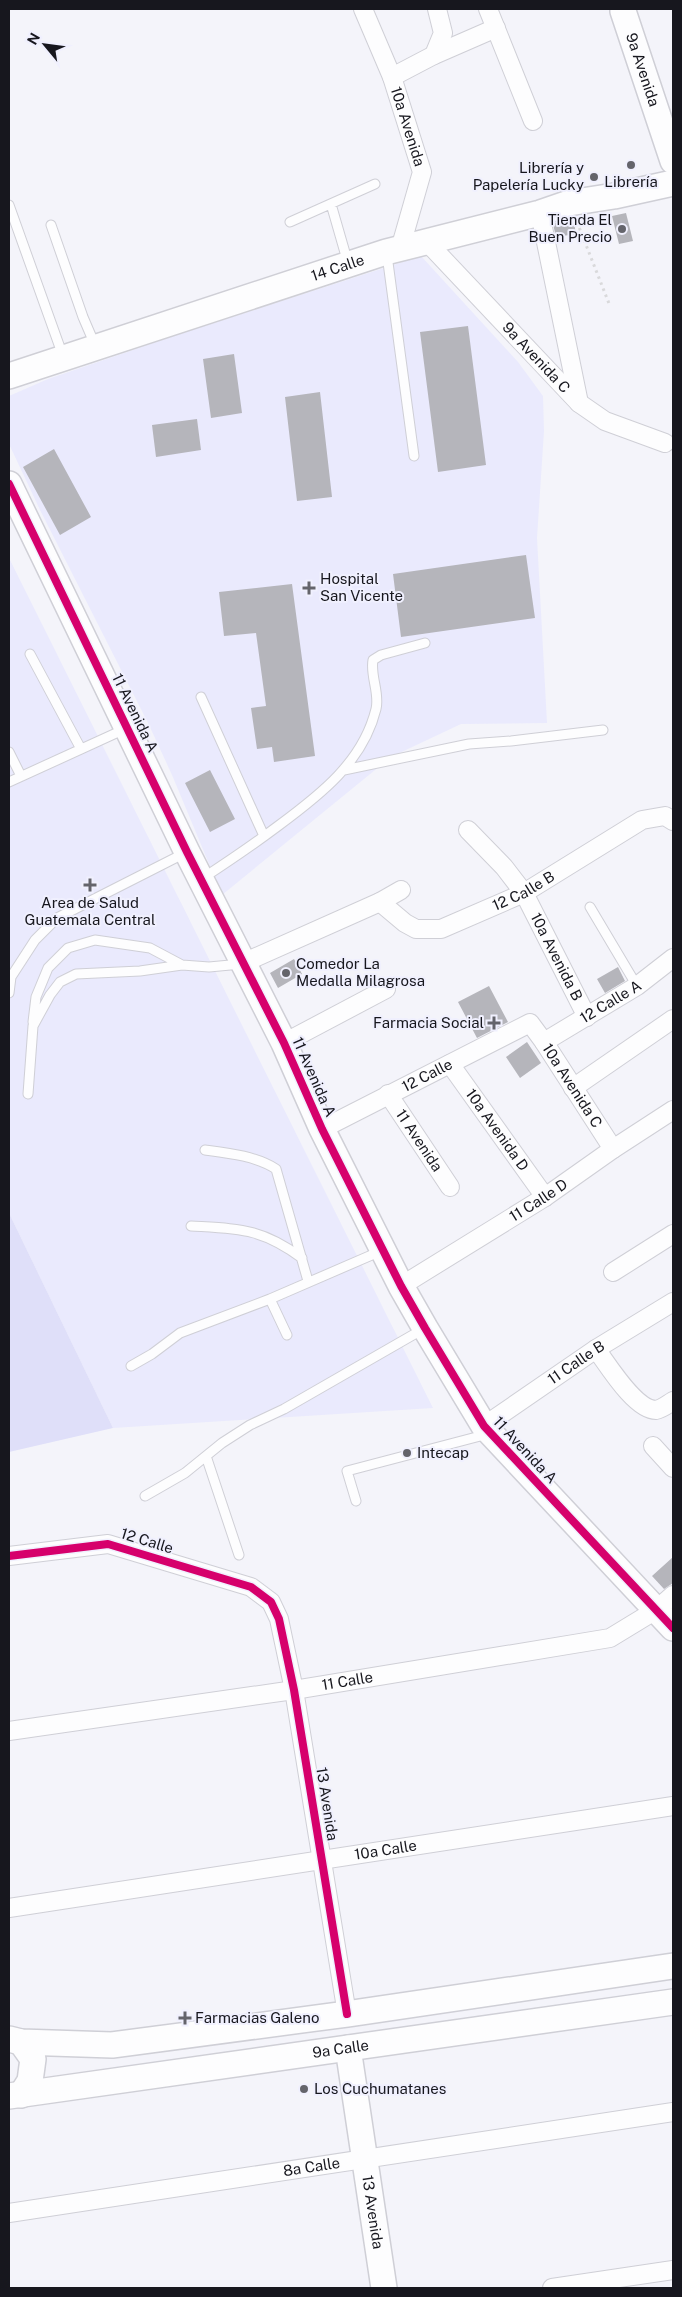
<svg xmlns="http://www.w3.org/2000/svg" width="682" height="2297" font-family="'Public Sans',sans-serif">
  <style>
    .built { fill: #eaeafd }
    .green { fill: #dfdff9 }
    .building { fill: #b5b5bb }
    .lines { fill: none; stroke-linecap: round; stroke-linejoin: round }
    .lane-casing { stroke: #cfcfd6; stroke-width: 11 }
    .street-casing { stroke: #cfcfd6; stroke-width: 20 }
    .secondary-casing { stroke: #cfcfd6; stroke-width: 28 }
    .path { stroke: #d9d9db; stroke-width: 3; stroke-dasharray: 2.5 4; stroke-linecap: butt }
    .lane { stroke: #fdfdfe; stroke-width: 9 }
    .street { stroke: #fdfdfe; stroke-width: 18 }
    .secondary { stroke: #fdfdfe; stroke-width: 25 }
    .cycleway-casing { stroke: #f0f0fe; stroke-width: 11 }
    .cycleway { stroke: #d6006c; stroke-width: 8 }
    .poi-dot { fill: #64646b; stroke: #f0f0fe; stroke-width: 2 }
    .labels { text-anchor: middle; stroke-width: 4; stroke-linejoin: round; paint-order: stroke }
    .street-label { font-size: 15px; fill: #17171e; stroke: #f0f0fe }
    .poi-label { font-size: 15px; fill: #17171e; stroke: #f0f0fe; text-anchor: start }
  </style>
  <rect width="100%" height="100%" fill="#f4f4fa"/>
  <path class="built" d="M 421,256 L 518,362 L 543,396 L 544,431 L 537,538 L 547,723 L 461,724 L 391,757 L 222,895 L 172,775 L 149,725 L 40,510 L 9,444 L 9,396 L 48,379 L 180,334 Z
    M 9,558 L 433,1408 L 113,1428 L 9,1213 Z"/>
  <path class="green" d="M 9,1213 L 113,1428 L 9,1452 Z"/>
  <path class="building" d="M 626,213 L 633,241 L 619,244 L 612,216 Z
    M 573,217 L 576,234 L 556,237 L 553,224 Z
    M 468,326 L 486,465 L 438,472 L 420,332 Z
    M 234,354 L 242,413 L 211,418 L 203,359 Z
    M 320,392 L 332,497 L 297,501 L 285,397 Z
    M 197,419 L 201,450 L 156,457 L 152,425 Z
    M 54,449 L 91,517 L 60,535 L 23,467 Z
    M 526,555 L 535,618 L 401,637 L 393,574 Z
    M 292,584 L 315,756 L 274,762 L 272,747 L 257,749 L 251,708 L 266,706 L 256,633 L 224,636 L 219,592 Z
    M 210,770 L 235,819 L 210,832 L 185,783 Z
    M 294,959 L 302,974 L 278,988 L 270,973 Z
    M 618,967 L 625,981 L 605,993 L 597,979 Z
    M 489,986 L 508,1022 L 477,1038 L 458,1002 Z
    M 527,1042 L 541,1063 L 520,1078 L 506,1057 Z
    M 673,1557 L 673,1583 L 664,1589 L 652,1576 Z"/>
  <g class="lines">
    <defs>
      <path id="lane" d="M 331,204 L 348,263
        M 9,205 L 63,356
        M 290,222 L 375,184
        M 51,225 L 83,317 L 95,345
        M 387,255 L 414,456
        M 30,654 L 81,749
        M 201,697 L 264,836
        M 9,752 L 21,776
        M 344,770 L 469,744 L 511,741 L 603,730
        M 9,782 L 125,729
        M 203,878 C 229,861 254,844 278,826 C 320,795 363,762 376,709 C 380,693 370,676 373,660 L 381,655 L 425,643
        M 590,907 L 637,986
        M 9,993 L 11,977 L 35,940 L 57,918 L 185,853
        M 33,1022 L 36,997 L 48,968 L 68,948 L 95,940 L 150,948 L 182,965
        M 28,1094 L 33,1026 L 50,995 L 60,982 L 76,974 L 140,971 L 182,965 L 209,967 L 241,964
        M 205,1150 C 228,1153 256,1156 276,1169 L 308,1281
        M 191,1226 C 240,1229 261,1228 302,1258
        M 270,1299 L 287,1335
        M 131,1366 L 152,1354 L 180,1333 L 270,1299 L 381,1251
        M 206,1456 L 239,1555
        M 145,1496 L 185,1473 L 222,1443 L 250,1425 L 284,1409 L 425,1328
        M 356,1501 L 347,1471 L 488,1434"/>
      <g id="street">
        <path id="s1" d="M 363,9 L 392,77 L 422,172 L 400,249"/>
        <path d="M 488,9 L 533,121"/>
        <path d="M 434,55 L 443,33 L 437,9"/>
        <path d="M 392,77 L 434,55 L 496,28"/>
        <path d="M 540,213 L 579,403"/>
        <path id="s2" d="M 427,242 L 579,403 L 605,421 L 665,443"/>
        <path id="s3" d="M 468,830 L 504,867 L 524,893 L 587,1017"/>
        <path id="s4" d="M 380,902 L 405,923 L 416,929 L 441,929 L 524,893 L 642,820 L 665,816 L 673,821"/>
        <path d="M 243,963 L 380,902 L 401,890"/>
        <path id="s5" d="M 544,1042 L 637,986 L 673,958"/>
        <path d="M 284,1043 L 386,989"/>
        <path id="s6" d="M 450,1064 L 545,1197"/>
        <path d="M 573,1088 L 673,1019"/>
        <path id="s7" d="M 388,1094 L 450,1187"/>
        <path id="s8" d="M 322,1129 L 530,1023 L 544,1042 L 613,1149"/>
        <path d="M 613,1272 L 673,1234"/>
        <path id="s9" d="M 401,1286 L 545,1197 L 613,1149 L 673,1110"/>
        <path d="M 596,1349 C 608,1365 635,1410 656,1410 C 662,1409 668,1404 673,1401"/>
        <path id="s10" d="M 484,1426 L 596,1349 L 673,1302"/>
        <path d="M 653,1446 L 673,1468"/>
        <path d="M 9,1556 L 108,1544 L 251,1587 L 271,1602 L 279,1619 L 294,1690 L 347,2014"/>
        <path id="s11" d="M 9,1731 L 294,1690 L 610,1638 L 656,1610 L 673,1595"/>
        <path id="s12" d="M 9,1908 L 673,1806"/>
        <path id="s13" d="M 9,2213 L 673,2112"/>
        <path d="M 552,2288 L 673,2270"/>
      </g>
      <g id="secondary">
        <path id="s14" d="M 623,11 L 673,161"/>
        <path id="s15" d="M 9,376 L 386,252 L 540,213 L 569,203 L 614,196 L 673,183"/>
        <path d="M 9,484 L 187,852 L 284,1043 L 322,1129 L 401,1286 L 425,1328 L 484,1426 L 673,1628"/>
        <path d="M 9,2039 L 21,2042 L 112,2045 L 347,2014 L 673,1966"/>
        <path id="s16" d="M 348,2048 L 384,2288"/>
        <path d="M 21,2095 L 30,2081 L 33,2059 L 21,2042"/>
        <path id="s17" d="M 9,2096 L 673,2002"/>
      </g>
    </defs>
    <use href="#lane" class="lane-casing"/>
    <use href="#street" class="street-casing"/>
    <use href="#secondary" class="secondary-casing"/>
    <path class="path" d="M 577,222 L 610,306"/>
    <use href="#lane" class="lane"/>
    <use href="#street" class="street"/>
    <use href="#secondary" class="secondary"/>
    <defs>
      <path id="cycleway" d="M 9,484 L 187,852 L 284,1043 L 322,1129 L 401,1286 L 425,1328 L 484,1426 L 673,1628
        M 9,1556 L 108,1544 L 251,1587 L 271,1602 L 279,1619 L 294,1690 L 347,2014"/>
    </defs>
    <use href="#cycleway" class="cycleway-casing"/>
    <use href="#cycleway" class="cycleway"/>
  </g>
  <g class="poi-dot">
    <circle cx="631" cy="165" r="5"/>
    <circle cx="594" cy="177" r="5"/>
    <circle cx="622" cy="229" r="5"/>
    <path d="M306.5 580.5h5v5h5v5h-5v5h-5v-5h-5v-5h5z"/>
    <path d="M87.5 877.5h5v5h5v5h-5v5h-5v-5h-5v-5h5z"/>
    <circle cx="286" cy="973" r="5"/>
    <path d="M491.5 1015.5h5v5h5v5h-5v5h-5v-5h-5v-5h5z"/>
    <circle cx="407" cy="1453" r="5"/>
    <path d="M182.5 2010.5h5v5h5v5h-5v5h-5v-5h-5v-5h5z"/>
    <circle cx="304" cy="2089" r="5"/>
  </g>
  <g class="labels">
    <g class="street-label">
      <text dy="5" stroke="none"><textPath href="#s14" startOffset="62">9a Avenida</textPath></text>
      <text dy="5" stroke="none"><textPath href="#s1" startOffset="126">10a Avenida</textPath></text>
      <text dy="5" stroke="none"><textPath href="#s15" startOffset="346">14 Calle</textPath></text>
      <text dy="5" stroke="none"><textPath href="#s2" startOffset="159">9a Avenida C</textPath></text>
      <text transform="translate(135 713) rotate(64)" y="5">11 Avenida A</text>
      <text dy="5" stroke="none"><textPath href="#s4" startOffset="161">12 Calle B</textPath></text>
      <text dy="5" stroke="none"><textPath href="#s3" startOffset="156">10a Avenida B</textPath></text>
      <text dy="5" stroke="none"><textPath href="#s5" startOffset="78">12 Calle A</textPath></text>
      <text dy="5" stroke="none"><textPath href="#s8" startOffset="118">12 Calle</textPath></text>
      <text transform="translate(314 1077) rotate(66)" y="5">11 Avenida A</text>
      <text dy="5" stroke="none"><textPath href="#s8" startOffset="309">10a Avenida C</textPath></text>
      <text dy="5" stroke="none"><textPath href="#s6" startOffset="81">10a Avenida D</textPath></text>
      <text dy="5" stroke="none"><textPath href="#s7" startOffset="56">11 Avenida</textPath></text>
      <text dy="5" stroke="none"><textPath href="#s9" startOffset="162">11 Calle D</textPath></text>
      <text dy="5" stroke="none"><textPath href="#s10" startOffset="112">11 Calle B</textPath></text>
      <text transform="translate(525 1450) rotate(47)" y="5">11 Avenida A</text>
      <text transform="translate(147 1541) rotate(17)" y="5">12 Calle</text>
      <text dy="5" stroke="none"><textPath href="#s11" startOffset="342">11 Calle</textPath></text>
      <text transform="translate(327 1804) rotate(81)" y="5">13 Avenida</text>
      <text dy="5" stroke="none"><textPath href="#s12" startOffset="381">10a Calle</textPath></text>
      <text dy="5" stroke="none"><textPath href="#s17" startOffset="335">9a Calle</textPath></text>
      <text dy="5" stroke="none"><textPath href="#s13" startOffset="306">8a Calle</textPath></text>
      <text dy="5" stroke="none"><textPath href="#s16" startOffset="166">13 Avenida</textPath></text>
    </g>
    <g class="poi-label">
      <text x="584" y="173" text-anchor="end">Librería y<tspan x="584" dy="17">Papelería Lucky</tspan></text>
      <text x="631" y="187" text-anchor="middle">Librería</text>
      <text x="612" y="225" text-anchor="end">Tienda El<tspan x="612" dy="17">Buen Precio</tspan></text>
      <text x="320" y="584">Hospital<tspan x="320" dy="17">San Vicente</tspan></text>
      <text x="90" y="908" text-anchor="middle">Area de Salud<tspan x="90" dy="17">Guatemala Central</tspan></text>
      <text x="296" y="969">Comedor La<tspan x="296" dy="17">Medalla Milagrosa</tspan></text>
      <text x="484" y="1028" text-anchor="end">Farmacia Social</text>
      <text x="417" y="1458">Intecap</text>
      <text x="195" y="2023">Farmacias Galeno</text>
      <text x="314" y="2094">Los Cuchumatanes</text>
    </g>
  </g>
  <rect width="682" height="2297" fill="none" stroke="#17171e" stroke-width="20"/>
  <g transform="translate(45 45) rotate(299)" stroke="#f0f0fe" stroke-width="4" paint-order="stroke">
  <path d="M0-4L9 19L0 12L-9 19Z" fill="#17171e"/>
  <text y="-8" font-size="14" font-weight="bold" text-anchor="middle" fill="#17171e">N</text>
  </g>
</svg>
